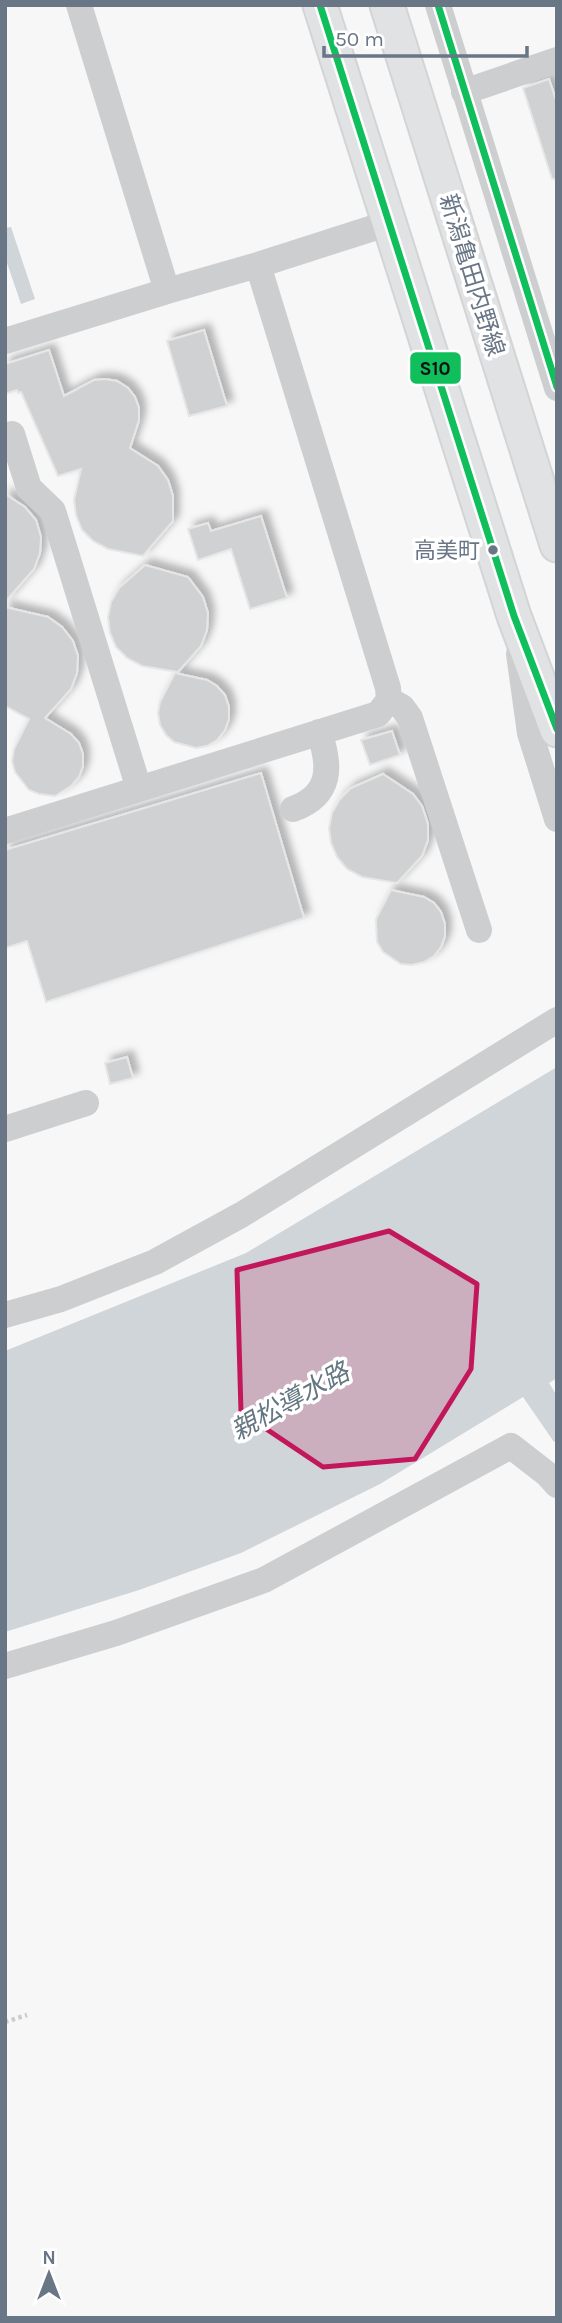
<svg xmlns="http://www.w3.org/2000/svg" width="562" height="2323" font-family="Karla,'Noto Sans JP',sans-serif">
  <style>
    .water { fill: #cfd5d9 }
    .building { fill: #cfd1d2; stroke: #e6e6e6; stroke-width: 2; filter: url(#shadow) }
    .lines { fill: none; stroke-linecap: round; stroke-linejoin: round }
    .major-casing { stroke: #d3d4d5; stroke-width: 37 }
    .path { stroke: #cbcccc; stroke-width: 4.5; stroke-dasharray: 3.5 3.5; stroke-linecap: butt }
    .minor { stroke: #cdced0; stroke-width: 26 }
    .major { stroke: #e1e2e3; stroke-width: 33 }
    .bus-1-casing { stroke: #fff; stroke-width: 12 }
    .bus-1 { stroke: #10bf5c; stroke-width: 7 }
    .marked { fill: #c2185b; fill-opacity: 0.2; stroke: #c2185b; stroke-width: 5; stroke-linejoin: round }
    .bus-dot { fill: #697686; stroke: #fff; stroke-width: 2.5 }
    .labels { text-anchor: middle; stroke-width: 7; stroke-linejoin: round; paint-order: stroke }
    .bus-label { font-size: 22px; fill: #697686; stroke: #fff; text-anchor: end }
    .street-label { font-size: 24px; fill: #697686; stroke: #fff }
    .water-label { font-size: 26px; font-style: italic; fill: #647681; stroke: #fff }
    .line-badge { stroke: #fff; stroke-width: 2.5 }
    .pale-badge-label { font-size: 19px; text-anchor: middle; font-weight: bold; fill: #111 }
  </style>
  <defs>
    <filter id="shadow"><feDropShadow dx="6" dy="-6" stdDeviation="3.5" flood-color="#0004"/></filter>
  </defs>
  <rect width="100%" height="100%" fill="#f7f7f7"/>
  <path class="water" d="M 11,227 L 35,299 L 21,304 L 5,257 L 5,228 Z
    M 557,1067 L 557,1378 L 549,1383 L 557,1396 L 557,1440 L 554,1442 L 523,1397 L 380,1484 L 241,1553 L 139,1590 L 5,1632 L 5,1351 L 246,1253 Z"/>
  <path class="building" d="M 549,79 L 557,103 L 557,179 L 552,179 L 523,88 Z
    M 204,330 L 227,406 L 189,416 L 167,341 Z
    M 49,350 L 64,396 L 94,380 L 105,379 L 117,381 L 128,388 L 135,397 L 139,408 L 139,420 L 130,448 L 158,466 L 168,480 L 173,496 L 173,521 L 143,556 L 108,549 L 93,541 L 82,530 L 76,515 L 74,500 L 81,469 L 58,476 L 21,392 L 18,393 L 17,390 L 5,394 L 5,364 Z
    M 5,494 L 25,507 L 36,520 L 41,537 L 40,553 L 34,569 L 5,602 Z
    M 261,516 L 287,598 L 250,609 L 231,549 L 198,560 L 188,529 L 208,523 L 211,531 Z
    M 145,565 L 188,577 L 203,597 L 208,613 L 207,630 L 201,646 L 178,672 L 142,666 L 127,658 L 116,647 L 110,633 L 108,617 L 111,602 L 119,588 Z
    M 5,607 L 48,617 L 62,627 L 73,641 L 78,656 L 77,673 L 71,689 L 45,718 L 71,734 L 79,743 L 83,754 L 83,766 L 79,777 L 71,786 L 55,796 L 39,794 L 29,790 L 15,772 L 12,761 L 14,749 L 29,719 L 5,706 Z
    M 175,673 L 207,680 L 217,686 L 225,695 L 229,707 L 229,719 L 225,730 L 217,740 L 207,746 L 196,748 L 174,742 L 166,735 L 160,725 L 158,713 L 160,702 Z
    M 392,731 L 400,755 L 370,765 L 361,740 Z
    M 261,773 L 304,918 L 46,1002 L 27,941 L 5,948 L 5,850 Z
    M 383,774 L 413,794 L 422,806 L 428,824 L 428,840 L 422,856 L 397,883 L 362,877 L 347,869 L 337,857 L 331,843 L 329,828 L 332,813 L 340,799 L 351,788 Z
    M 391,890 L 424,897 L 434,903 L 441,912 L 445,924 L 445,936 L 441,947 L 434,956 L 424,962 L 412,965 L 401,964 L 383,952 L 377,942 L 376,919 Z
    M 127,1057 L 133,1078 L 110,1084 L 105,1063 Z"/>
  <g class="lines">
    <defs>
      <path id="major" d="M 320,5 L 514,616 L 557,730
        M 387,5 L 557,545"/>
    </defs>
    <use href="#major" class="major-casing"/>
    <path class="path" d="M 5,2022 L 27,2015"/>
    <path class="minor" d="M 438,5 L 557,388
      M 464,92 L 557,60
      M 258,265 L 389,223
      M 5,341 L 167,291 L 79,5
      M 12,434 L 29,488 L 53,511 L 139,789
      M 519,654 L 530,733 L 557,819
      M 389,700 L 402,707 L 410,718 L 479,930
      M 293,809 C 332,795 331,766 319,732
      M 5,831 L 378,714 L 389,700 L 388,688 L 258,265 L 167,291
      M 5,1129 L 86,1103
      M 5,1315 L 61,1299 L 155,1262 L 241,1215 L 557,1020
      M 5,1666 L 116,1633 L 264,1580 L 511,1446 L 547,1474 L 557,1485"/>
    <use href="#major" class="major"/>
    <defs>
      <path id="bus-1" d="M 320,5 L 514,616 L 557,729
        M 438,5 L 557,387"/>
    </defs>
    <use href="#bus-1" class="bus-1-casing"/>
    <use href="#bus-1" class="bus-1"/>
  </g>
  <path class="marked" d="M 389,1231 L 477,1284 L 471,1369 L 415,1459 L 323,1467 L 241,1412 L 237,1270 Z"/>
  <circle class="bus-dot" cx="493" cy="550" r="6"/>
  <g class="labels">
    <g class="bus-label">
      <text x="480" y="558">高美町</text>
    </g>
    <g class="street-label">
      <text transform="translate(472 275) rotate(73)" y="8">新潟亀田内野線</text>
    </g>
    <g class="water-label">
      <text transform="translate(290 1401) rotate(-29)" y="9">親松導水路</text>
    </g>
  </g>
  <rect class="line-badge" x="409" y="351" width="53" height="34" rx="7" fill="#10bf5c"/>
  <g class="pale-badge-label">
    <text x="435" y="375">S10</text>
  </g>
  <rect width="562" height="2323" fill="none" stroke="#697686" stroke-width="14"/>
  <g transform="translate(49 2274)" stroke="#ffffff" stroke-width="5" paint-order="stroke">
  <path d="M0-5L12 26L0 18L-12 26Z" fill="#697686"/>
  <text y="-10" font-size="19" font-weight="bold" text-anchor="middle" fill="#697686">N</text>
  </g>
  <path d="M324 46v10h203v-10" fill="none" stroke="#697686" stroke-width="3.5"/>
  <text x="335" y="46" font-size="21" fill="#697686" stroke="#ffffff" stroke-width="5" paint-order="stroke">50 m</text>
</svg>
